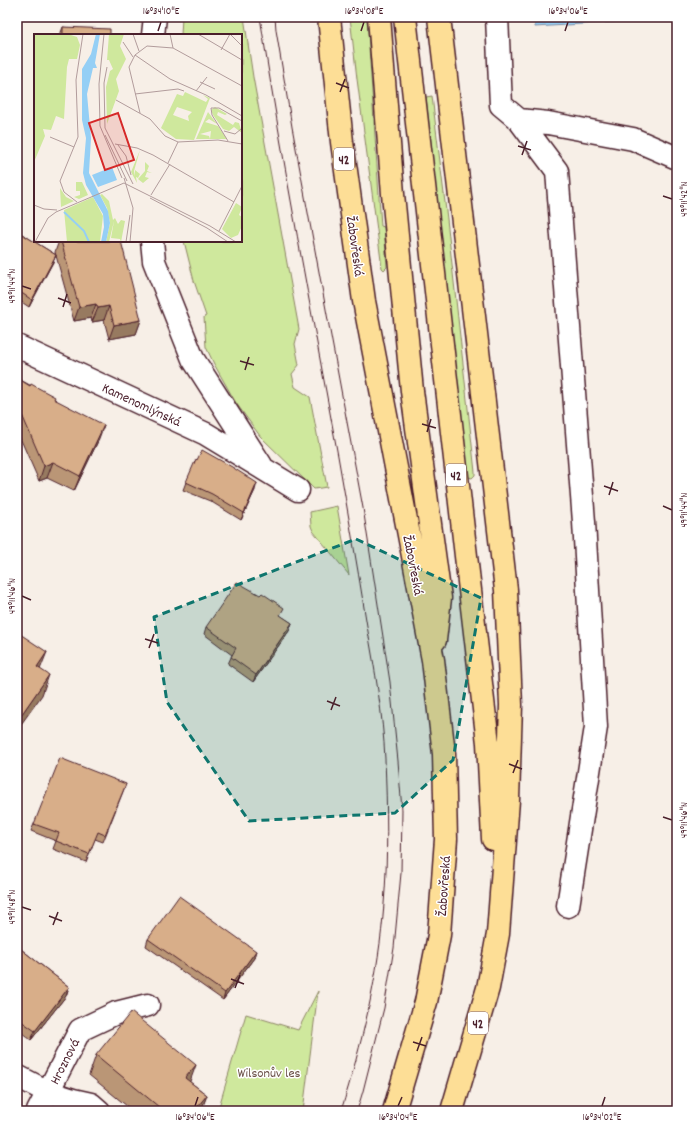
<svg xmlns="http://www.w3.org/2000/svg" width="694" height="1128" font-family="Dekko,sans-serif">
  <style>
    .green { fill: #cfe89d; stroke: #8c8464 }
    .water { fill: #95cff5; stroke: #7789a4 }
    .lines { fill: none; stroke-linecap: round; stroke-linejoin: round }
    .minor-casing { stroke: #4a1f2b; stroke-width: 25 }
    .highway-casing { stroke: #4a1f2b; stroke-width: 25 }
    .minor { stroke: #fff; stroke-width: 22 }
    .highway { stroke: #fdde96; stroke-width: 22 }
    .tram { stroke: #4a1f2b; stroke-width: 1 }
    .wall { fill: #ba9676; stroke: #4a1f2b }
    .shaded-wall { fill: #977a60; stroke: #4a1f2b }
    .building { fill: #d8ae89; stroke: #4a1f2b }
    .marked { fill: #0f766e; fill-opacity: 0.2; stroke: #0f766e; stroke-width: 3; stroke-dasharray: 8 5; stroke-linejoin: round }
    .ticks { fill: none; stroke: #4a1f2b; stroke-width: 1.5 }
    .labels { text-anchor: middle; stroke-width: 3; stroke-linejoin: round; paint-order: stroke }
    .shield { fill: #fff; stroke: #80626b; stroke-width: 1 }
    .shield-label { font-size: 13px; font-weight: bold; fill: #4a1f2b }
    .street-label { font-size: 14px; fill: #4a1f2b; stroke: #fff }
    .park-label { font-size: 14px; fill: #6b5148; stroke: #fff }
    .inset-river { fill: none; stroke: #95cff5; stroke-width: 2 }
    .inset-road { fill: none; stroke: #b29c9c; stroke-width: 1 }
    .view { fill: #d62828; fill-opacity: 0.15; stroke: #d62828; stroke-width: 2 }
    .inset-edge { fill: none; stroke: #4a1f2b; stroke-width: 2 }
    .neatline { fill: none; stroke: #4a1f2b; stroke-width: 1.5 }
    .ticks-label { font-size: 10px; text-anchor: middle; fill: #4a1f2b }
  </style>
  <rect width="100%" height="100%" fill="#f7efe7"/>
  <filter id="ink" filterUnits="userSpaceOnUse"><feTurbulence type="fractalNoise" baseFrequency=".025" numOctaves="2"/><feDisplacementMap in="SourceGraphic" scale="8" xChannelSelector="R" yChannelSelector="G"/><feConvolveMatrix kernelMatrix="1 2 1 2 8 2 1 2 1" color-interpolation-filters="sRGB"/></filter>
  <g filter="url(#ink)">
    <path class="green" d="M 182,17 L 244,17 L 253,77 L 299,329 L 295,344 L 299,365 L 292,374 L 295,387 L 310,397 L 327,487 L 314,489 L 260,436 L 236,403 L 214,364 L 206,347 L 204,317 L 206,316 L 194,281 L 184,241 L 241,241 L 241,35 L 181,35 Z
      M 350,17 L 367,17 L 381,226 L 384,227 L 387,267 L 384,270 L 382,268 L 357,79 Z
      M 432,96 L 447,219 L 475,472 L 475,475 L 472,478 L 468,477 L 466,472 L 426,97 Z
      M 337,506 L 349,575 L 313,531 L 311,526 L 310,512 Z
      M 318,991 L 303,1111 L 216,1111 L 219,1107 L 246,1014 L 298,1030 Z"/>
    <path class="water" d="M 535,17 L 677,17 L 677,18 L 535,27 Z"/>
    <g class="lines">
      <defs>
        <path id="minor" d="M 497,17 L 501,105 L 519,120 L 557,171 L 584,522 L 596,727 L 568,906
          M 153,35 L 155,17
          M 519,120 L 548,123 L 633,139 L 677,158
          M 152,241 L 154,261 L 193,359 L 261,465
          M 17,346 L 206,434 L 298,490
          M 17,1076 L 48,1092 L 73,1100 L 91,1104 L 99,1111
          M 38,1111 L 80,1030 L 116,1013 L 148,1005"/>
        <path id="highway" d="M 329,17 L 342,142 L 364,301 L 433,660 L 444,754 L 446,839 L 439,935 L 426,1002 L 394,1111
          M 379,17 L 393,194 L 412,391 L 440,598 L 435,640
          M 405,17 L 466,556 L 488,743 L 493,839
          M 439,17 L 506,590 L 511,705 L 508,800 L 498,934 L 488,988 L 452,1111"/>
      </defs>
      <use href="#minor" class="minor-casing"/>
      <use href="#highway" class="highway-casing"/>
      <use href="#minor" class="minor"/>
      <use href="#highway" class="highway"/>
      <path class="tram" d="M 260,17 C 283,164 311,310 338,456 C 348,513 358,570 367,626 C 375,670 383,715 385,759 C 387,807 388,856 384,904 C 379,974 362,1044 341,1111
        M 275,17 L 276,30 L 292,127 L 363,508 L 390,682 L 398,761 L 402,810 L 401,873 L 394,948 L 384,1008 L 363,1091 L 357,1111"/>
    </g>
    <path class="wall" d="M 63,27 L 110,35 L 60,35 Z
      M 17,231 L 56,255 L 53,262 L 29,307 L 17,299 Z
      M 59,241 L 61,241 L 141,320 L 136,334 L 109,339 L 104,320 L 92,322 L 91,318 L 74,321 L 55,252 Z
      M 17,378 L 55,399 L 98,441 L 74,491 L 47,478 L 39,481 L 17,431 Z
      M 186,482 L 255,490 L 241,520 L 210,501 L 183,490 Z
      M 281,616 L 292,623 L 289,631 L 253,682 L 228,664 L 232,655 L 204,634 L 206,627 Z
      M 126,784 L 103,842 L 95,839 L 86,862 L 53,849 L 56,841 L 31,831 L 34,824 Z
      M 148,939 L 254,958 L 223,1000 L 146,946 Z
      M 17,946 L 69,987 L 66,996 L 31,1040 L 17,1029 Z
      M 96,1055 L 190,1082 L 207,1095 L 201,1111 L 133,1111 L 89,1075 Z"/>
    <path class="shaded-wall" d="M 56,255 L 53,262 L 29,307 L 32,300 Z
      M 96,304 L 91,318 L 74,321 L 79,307 Z
      M 109,306 L 104,320 L 92,322 L 98,308 Z
      M 141,320 L 136,334 L 109,339 L 114,325 Z
      M 22,415 L 17,430 L 17,422 Z
      M 104,425 L 98,441 L 74,491 L 80,476 Z
      M 53,462 L 47,478 L 39,481 L 44,466 Z
      M 257,483 L 255,490 L 241,520 L 244,513 Z
      M 292,623 L 289,631 L 253,682 L 256,675 Z
      M 47,652 L 39,672 L 37,667 Z
      M 49,675 L 42,695 L 17,730 L 17,721 Z
      M 256,951 L 254,958 L 223,1000 L 225,993 Z
      M 69,987 L 66,996 L 31,1040 L 35,1031 Z
      M 196,1065 L 189,1084 L 185,1078 Z
      M 207,1095 L 201,1111 L 194,1111 Z"/>
    <path class="building" d="M 63,27 L 110,29 L 110,35 L 63,35 Z
      M 17,231 L 56,255 L 32,300 L 17,290 Z
      M 61,241 L 121,241 L 141,320 L 114,325 L 109,306 L 98,308 L 96,304 L 79,307 Z
      M 17,378 L 30,386 L 31,384 L 55,397 L 54,399 L 104,425 L 80,476 L 53,462 L 44,466 L 22,415 L 17,422 Z
      M 202,450 L 232,467 L 257,483 L 244,513 L 212,494 L 186,482 L 196,459 L 197,460 Z
      M 237,582 L 260,595 L 262,593 L 284,608 L 280,615 L 292,623 L 256,675 L 231,657 L 236,648 L 206,627 Z
      M 17,632 L 47,652 L 37,667 L 49,675 L 17,721 Z
      M 60,758 L 126,784 L 105,835 L 98,832 L 89,854 L 56,841 L 59,833 L 34,824 Z
      M 179,896 L 256,951 L 225,993 L 148,939 Z
      M 17,946 L 69,987 L 35,1031 L 17,1018 Z
      M 131,1012 L 196,1065 L 185,1078 L 207,1095 L 194,1111 L 156,1111 L 159,1107 L 96,1055 Z"/>
  </g>
  <path class="marked" d="M 356,539 L 481,598 L 453,760 L 395,813 L 249,821 L 167,702 L 154,617 Z"/>
  <path class="ticks" d="M 158,31 L 161,22M 361,31 L 364,22M 565,31 L 568,22M 336,83 L 349,88M 340,92 L 345,79M 518,146 L 531,150M 522,155 L 527,141M 663,196 L 672,199M 22,286 L 31,289M 58,298 L 71,303M 63,307 L 67,294M 240,361 L 254,365M 245,370 L 249,357M 422,424 L 436,428M 427,432 L 431,419M 604,486 L 618,491M 609,495 L 613,482M 663,506 L 672,510M 22,596 L 31,600M 145,639 L 158,643M 149,648 L 154,634M 327,701 L 340,706M 331,710 L 336,697M 509,764 L 522,769M 513,773 L 518,760M 663,817 L 672,820M 22,907 L 31,910M 49,916 L 62,921M 53,925 L 58,912M 231,979 L 244,984M 235,988 L 240,975M 413,1042 L 426,1046M 417,1051 L 422,1037M 195,1106 L 198,1097M 398,1106 L 402,1097M 602,1106 L 605,1097"/>
  <g class="labels">
    <g class="shield">
      <rect x="334" y="148" width="20" height="22" rx="3"/>
      <rect x="446" y="464" width="20" height="22" rx="3"/>
      <rect x="468" y="1012" width="20" height="22" rx="3"/>
    </g>
    <g class="shield-label">
      <text x="344" y="164">42</text>
      <text x="456" y="480">42</text>
      <text x="478" y="1028">42</text>
    </g>
    <g class="street-label">
      <text transform="translate(356 246) rotate(82)" y="5">Žabovřeská</text>
      <text transform="translate(142 404) rotate(25)" y="5">Kamenomlýnská</text>
      <text transform="translate(414 565) rotate(79)" y="5">Žabovřeská</text>
      <text transform="translate(443 886) rotate(-86)" y="5">Žabovřeská</text>
      <text transform="translate(64 1061) rotate(-63)" y="5">Hroznová</text>
    </g>
    <g class="park-label">
      <text x="269" y="1077">Wilsonův les</text>
    </g>
  </g>
  <g transform="translate(34 34)">
    <rect width="208" height="208" fill="#f7efe7"/>
    <path d="M 0,0 L 34,0 L 43,3 L 46,11 L 43,25 L 35,25 L 33,33 L 30,85 L 22,82 L 17,96 L 9,95 L 11,102 L 0,128 ZM 75,0 L 90,0 L 86,12 L 92,25 L 82,45 L 85,57 L 73,90 L 72,53 L 76,37 L 79,35 L 75,26 L 73,26 ZM 151,58 L 172,68 L 174,65 L 169,61 L 176,64 L 160,106 L 142,105 L 127,94 L 143,60 L 149,62 ZM 143,73 L 158,78 L 154,82 L 155,87 L 139,81 ZM 181,73 L 193,80 L 191,81 L 184,78 L 183,81 L 199,91 L 201,88 L 205,89 L 208,99 L 200,93 L 195,97 L 189,95 L 179,81 L 177,76 ZM 174,78 L 183,90 L 175,85 L 171,88 L 184,92 L 193,105 L 176,105 L 177,97 L 166,100 L 175,102 L 176,105 L 162,105 ZM 106,116 L 100,137 L 101,142 L 101,136 L 106,140 L 104,144 L 102,143 L 103,149 L 97,138 ZM 111,128 L 115,132 L 113,137 L 118,139 L 113,138 L 111,143 L 115,144 L 109,149 L 104,145 L 111,137 ZM 42,148 L 48,148 L 54,161 L 45,165 L 40,163 L 46,161 L 46,157 L 42,157 ZM 26,154 L 32,163 L 40,167 L 27,173 ZM 68,160 L 75,167 L 79,186 L 81,184 L 84,190 L 87,186 L 91,187 L 87,208 L 86,205 L 77,204 L 80,187 L 75,208 L 72,208 L 76,189 L 73,174 L 66,161 ZM 59,163 L 69,182 L 66,208 L 33,208 L 30,176 ZM 202,169 L 208,173 L 205,181 L 208,183 L 208,192 L 204,201 L 197,204 L 188,195 Z" fill="#cfe89d" fill-rule="evenodd"/>
    <path d="M 62,0 L 66,0 L 61,29 L 63,34 L 59,34 L 53,60 L 57,104 L 55,139 L 74,177 L 76,189 L 72,208 L 67,208 L 70,193 L 69,180 L 52,151 L 49,139 L 52,104 L 48,86 L 48,35 L 57,20 ZM 78,133 L 83,146 L 64,153 L 58,141 Z" fill="#95cff5"/>
    <path class="inset-river" d="M 30,178 L 50,197 L 55,208"/>
    <path class="inset-road" d="M 70,0 L 65,50 L 66,92 L 88,144M 99,0 L 105,17M 136,0 L 139,14M 164,0 L 208,26M 196,0 L 208,12M 89,8 L 99,23M 187,16 L 196,0M 101,21 L 136,45 L 172,61 L 208,82M 73,33 L 70,49 L 71,94 L 99,150M 166,48 L 181,55M 162,57 L 173,43M 101,60 L 144,55 L 150,57M 82,66 L 116,85 L 131,102 L 144,108 L 184,106 L 208,110M 106,79 L 95,33 L 101,21 L 113,12 L 139,14 L 208,52M 190,97 L 201,100 L 207,95M 71,101 L 93,147M 16,103 L 40,113M 194,107 L 178,81 L 177,74 L 185,74 L 208,87M 81,110 L 103,114 L 119,121 L 200,168M 84,111 L 92,122 L 97,141M 134,129 L 144,108M 90,144 L 99,174 L 96,208M 117,161 L 136,130M 116,164 L 173,194 L 194,208M 43,168 L 30,158 L 26,147 L 44,103 L 42,46 L 49,0M 0,171 L 10,175 L 23,176M 185,197 L 208,152M 1,208 L 14,184 L 22,178 L 90,149 L 176,192 L 202,208M 92,208 L 96,181"/>
    <path class="view" d="M 84,79 L 100,126 L 71,136 L 55,89 Z"/>
    <rect width="208" height="208" class="inset-edge"/>
  </g>
  <rect width="694" height="1128" fill="none" stroke="#fff" stroke-width="44"/>
  <rect x="22" y="22" width="650" height="1084" class="neatline"/>
  <g class="ticks-label">
    <text x="161" y="14">16°34'10"E</text>
    <text x="364" y="14">16°34'08"E</text>
    <text x="568" y="14">16°34'06"E</text>
    <text transform="translate(683 199) rotate(-90)" y="4">49°11'42"N</text>
    <text transform="translate(11 286) rotate(-90)" y="4">49°11'44"N</text>
    <text transform="translate(683 510) rotate(-90)" y="4">49°11'44"N</text>
    <text transform="translate(11 596) rotate(-90)" y="4">49°11'46"N</text>
    <text transform="translate(683 820) rotate(-90)" y="4">49°11'46"N</text>
    <text transform="translate(11 907) rotate(-90)" y="4">49°11'48"N</text>
    <text x="195" y="1120">16°34'06"E</text>
    <text x="398" y="1120">16°34'04"E</text>
    <text x="602" y="1120">16°34'02"E</text>
  </g>
</svg>
